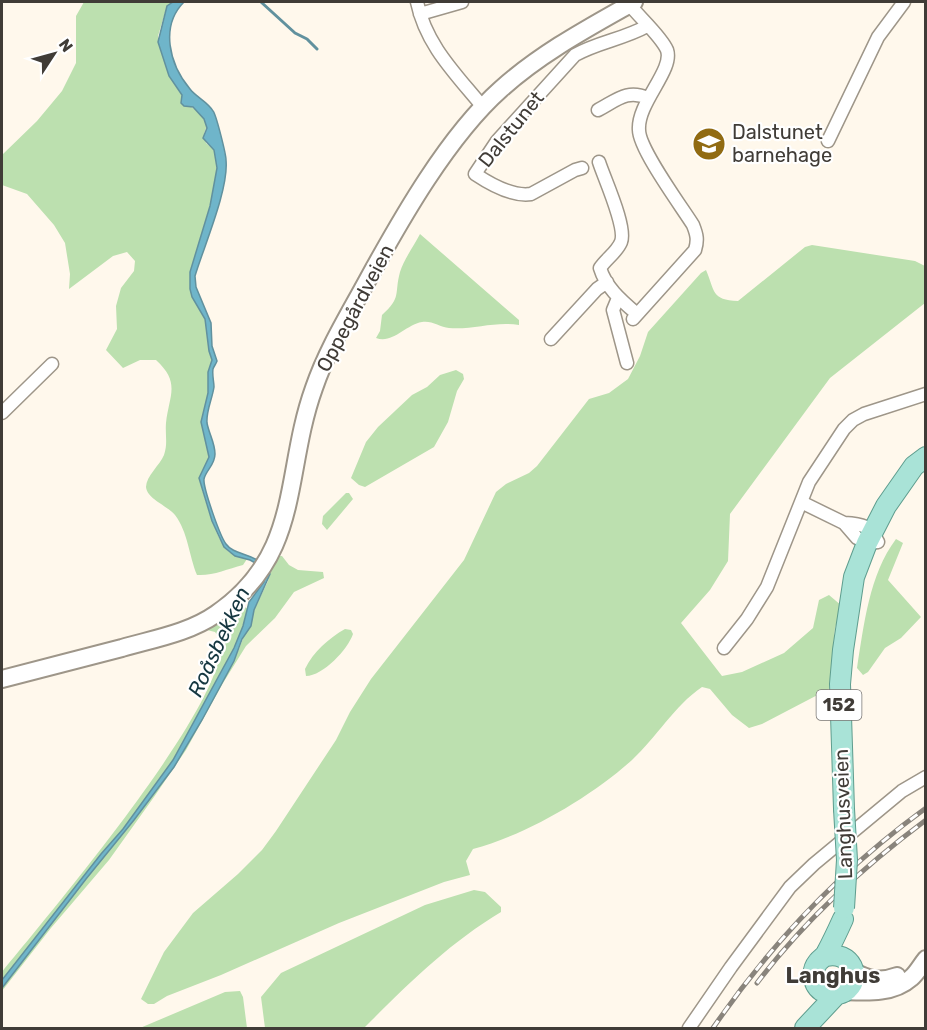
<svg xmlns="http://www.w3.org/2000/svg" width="927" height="1030" font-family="Rubik,sans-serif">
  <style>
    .green { fill: #bce0af }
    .water { fill: #6fb5ca; stroke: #61919e; stroke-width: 1.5 }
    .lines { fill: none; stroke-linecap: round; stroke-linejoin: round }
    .stream { stroke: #61919e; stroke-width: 3 }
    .minor-casing { stroke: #9e9689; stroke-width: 15 }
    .secondary-casing { stroke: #9e9689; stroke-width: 20 }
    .primary-casing { stroke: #5f9d8e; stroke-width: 22 }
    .minor { stroke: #fff; stroke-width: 12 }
    .secondary { stroke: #fff; stroke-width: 16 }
    .primary { stroke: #a9e3d7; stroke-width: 20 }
    .rail-casing { stroke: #89847c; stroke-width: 5 }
    .rail { stroke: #fff; stroke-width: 3; stroke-dasharray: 9; stroke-linecap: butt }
    .primary-bridge-casing { stroke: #5f9d8e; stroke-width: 22; stroke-linecap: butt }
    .primary-bridge { stroke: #a9e3d7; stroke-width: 20 }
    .labels { text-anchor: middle; stroke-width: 4.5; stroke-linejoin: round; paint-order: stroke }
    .shield { fill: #fff; stroke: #797673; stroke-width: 1.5 }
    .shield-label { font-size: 18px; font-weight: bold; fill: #403c37 }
    .street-label { font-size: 20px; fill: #403c37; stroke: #fff }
    .poi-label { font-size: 20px; fill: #403c37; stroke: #fff; text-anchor: start }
    .water-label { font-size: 21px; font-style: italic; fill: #153740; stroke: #fff }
    .quarter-label { font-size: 22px; font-weight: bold; fill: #403c37; stroke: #fff }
  </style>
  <rect width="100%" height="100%" fill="#fff8ec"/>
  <path class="green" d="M 84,2 L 173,2 L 167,6 L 158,36 L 169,76 L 182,95 L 182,104 C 195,107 201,113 207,125 L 204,134 L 206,143 L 214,150 L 217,168 L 210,206 L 190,272 L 190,289 L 192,297 L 205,319 L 209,351 L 212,360 L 208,393 L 201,422 L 209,457 L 199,478 C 204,496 216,541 229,552 C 235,556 240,557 247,559 L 243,565 C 227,569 213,576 197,575 C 189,556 188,532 175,515 C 168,506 147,499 146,487 C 146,476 160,465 164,455 C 168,444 165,434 166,423 C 169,395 181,383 156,360 L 140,360 L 123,368 L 106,350 L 117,329 L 116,306 L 121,288 L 134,271 L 135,261 L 127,252 L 113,256 L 69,289 L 70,274 L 65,243 L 54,225 L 27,194 L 2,185 L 2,155 L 37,121 L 62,91 L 76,63 L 76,16 Z
    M 420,234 L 519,320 L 519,325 C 495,321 473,330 449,328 C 440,327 431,320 422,322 C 405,325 393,344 376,338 L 380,331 L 382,315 C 402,297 394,294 400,272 C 404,259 414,246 420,234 Z
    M 812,245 L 915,261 L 925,266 L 925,303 L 830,378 L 730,514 L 728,561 L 710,590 L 681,623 L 722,676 L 742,672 L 784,653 L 813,628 L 819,600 L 829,595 L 842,606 L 835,628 L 829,689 L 762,724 L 749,728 L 732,715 L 710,689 L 702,687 C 674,706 657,737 632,760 C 591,797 526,835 473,849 L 466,861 L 470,875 L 444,882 L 339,923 L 221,975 L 167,996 L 154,1004 L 148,1004 L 141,999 L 164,952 L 193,913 L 238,874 L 262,850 L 276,831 L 336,740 L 350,712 L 371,679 L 464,560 L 496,492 L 506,484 L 529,473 L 537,466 L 589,399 L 609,393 L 628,379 L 640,356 L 648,332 L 701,273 L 706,270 C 715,291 711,300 738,301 L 805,247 Z
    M 456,370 L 463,374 L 464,379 L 457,391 L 448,422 L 434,447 L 365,487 L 359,485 L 351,478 L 366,442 L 378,427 L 412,395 L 427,387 L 440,375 Z
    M 346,493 L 349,493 L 353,499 L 327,530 L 322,524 L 323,516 Z
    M 896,539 L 903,543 L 888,580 L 921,617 L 901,638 L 885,648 L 868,672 L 863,675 L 857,668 C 864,625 869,575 896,539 Z
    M 278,556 L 282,556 L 289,565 L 298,570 L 323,572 L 324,578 L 294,592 L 275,618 L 246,646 L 223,683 L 186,750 L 154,797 L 109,860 L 51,928 L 2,991 L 2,988 L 86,879 L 134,820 L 174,767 L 202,720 L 239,649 L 254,610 L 268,581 L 270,574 L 267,569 Z
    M 241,605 L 248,609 L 243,626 L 234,648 L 173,760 L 123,829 L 101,854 L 2,980 L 2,972 C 47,916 229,703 221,640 L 215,632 L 207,630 L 224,620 Z
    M 345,629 L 351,630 L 353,634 C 348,649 323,676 306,676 L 305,669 C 313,652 329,638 345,629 Z
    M 474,890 L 485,892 L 501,907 L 501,912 C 449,943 406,986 364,1028 L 265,1028 L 261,997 L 281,973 L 425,905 Z
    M 240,991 L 243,997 L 247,1028 L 140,1028 L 225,992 Z"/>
  <path class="water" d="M 173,2 L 184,2 C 160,26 169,64 190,89 C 196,97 208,102 213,111 C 216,114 226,154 226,160 C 229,189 204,246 195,276 L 196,287 L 211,323 L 212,346 L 217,361 C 216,364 214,366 213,369 C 212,375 214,382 214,387 C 212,400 206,411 207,423 C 209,434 215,443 215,454 C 215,465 206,470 204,479 C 203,488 220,536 226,544 C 235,557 260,552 270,574 L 254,610 L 251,626 L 242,639 L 234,661 L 202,720 L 174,767 L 134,820 L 86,879 L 2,988 L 2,980 L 101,854 L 123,829 L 173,760 L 234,648 L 243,626 L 249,602 L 264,582 L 265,574 L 257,564 L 250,560 L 235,556 L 224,547 L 212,521 L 199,478 L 209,457 L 201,422 L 208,393 L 208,372 L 212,360 L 209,351 L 205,319 L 192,297 L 190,289 L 190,272 L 210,206 L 217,168 L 214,150 L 203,138 L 207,128 L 204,119 L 193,107 L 184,106 L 181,103 L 182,95 L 169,76 L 158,42 L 167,6 Z"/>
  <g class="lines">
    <path class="stream" d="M 261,2 L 295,33 L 307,39 L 317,49"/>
    <defs>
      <path id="minor" d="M 417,2 C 426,45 455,73 482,106
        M 629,4 C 639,17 661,36 667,50 C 674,70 637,103 639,130 C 639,149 681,206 693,225 C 697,235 698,240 695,250 L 633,319
        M 420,14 L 462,2
        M 598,110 C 617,100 627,89 648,98
        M 828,141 L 878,37 L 904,2
        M 599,162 C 604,178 627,227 621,242 C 617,252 606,259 600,268 C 606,288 622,301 637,314
        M 582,168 L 575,170 L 531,194 C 512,197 490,184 475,174 L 497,141 L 575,55 C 598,42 624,39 647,26
        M 618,298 L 613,310 L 627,363
        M 551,339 L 597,289 L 607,282
        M 2,413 L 52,364
        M 801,502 L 844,523 L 857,538 L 867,543 L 878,542 C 870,525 862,524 844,523
        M 724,648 L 747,619 L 767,587 L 809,482 L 844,429 L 853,420 L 864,414 L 926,394
        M 689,1028 L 731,967 L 790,887 L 814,864 L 902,791 L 926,777"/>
      <path id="secondary" d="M 2,679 C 42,669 82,658 122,648 C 153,639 189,633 216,614 C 303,554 283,474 314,388 C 327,350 348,316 367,281 C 401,219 448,136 501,89 C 541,53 588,28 634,2
        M 853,971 C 868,980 881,982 897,976
        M 845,991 C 867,992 893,994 911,978 C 917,973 921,965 926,959"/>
      <path id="primary" d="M 844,809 L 840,684 L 843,650 L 854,577 L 867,543 L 886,506 L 914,466 L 926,457
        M 826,956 C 850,950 865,978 844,992 C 838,995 831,995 826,993 C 813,988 810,972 818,962 C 821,958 825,957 827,952 C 833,941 838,930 843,919
        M 805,1028 L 836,995"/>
    </defs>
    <use href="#minor" class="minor-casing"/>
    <use href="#secondary" class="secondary-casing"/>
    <use href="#primary" class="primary-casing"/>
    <use href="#minor" class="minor"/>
    <use href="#secondary" class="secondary"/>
    <use href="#primary" class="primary"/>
    <defs>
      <path id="rail" d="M 757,983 C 805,920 863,867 926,820
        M 713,1028 C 772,942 842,869 926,808"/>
    </defs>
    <use href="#rail" class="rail-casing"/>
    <use href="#rail" class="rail"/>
    <defs>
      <path id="primary-bridge" d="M 844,809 L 847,860 L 844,908"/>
    </defs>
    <use href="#primary-bridge" class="primary-bridge-casing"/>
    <use href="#primary-bridge" class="primary-bridge"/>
  </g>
  <defs>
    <symbol id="school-disc" viewBox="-11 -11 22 22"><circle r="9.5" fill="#916b12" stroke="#fff"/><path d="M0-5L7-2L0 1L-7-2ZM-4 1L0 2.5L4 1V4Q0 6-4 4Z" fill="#fff"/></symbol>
  </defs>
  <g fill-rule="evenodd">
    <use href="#school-disc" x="690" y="125" width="38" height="38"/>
  </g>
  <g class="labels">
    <rect class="shield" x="816.5" y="690" width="45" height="30" rx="4.5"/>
    <g class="shield-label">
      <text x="839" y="711">152</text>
    </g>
    <g class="street-label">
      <text transform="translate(511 129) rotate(-51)" y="7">Dalstunet</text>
      <text transform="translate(355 308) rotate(-62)" y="7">Oppegårdveien</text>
      <text transform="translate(843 814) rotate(-92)" y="7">Langhusveien</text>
    </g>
    <g class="poi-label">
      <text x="732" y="139">Dalstunet<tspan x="732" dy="23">barnehage</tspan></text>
    </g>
    <g class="water-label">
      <text transform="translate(219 642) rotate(-65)" y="7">Roåsbekken</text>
    </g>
    <g class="quarter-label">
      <text x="833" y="983">Langhus</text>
    </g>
  </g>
  <rect width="927" height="1030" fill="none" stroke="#403c37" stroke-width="6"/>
  <g transform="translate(54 54) rotate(54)" stroke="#ffffff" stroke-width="4.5" paint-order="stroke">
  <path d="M0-4.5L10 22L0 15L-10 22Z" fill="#403c37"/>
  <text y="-9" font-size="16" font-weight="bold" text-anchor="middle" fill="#403c37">N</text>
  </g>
</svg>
